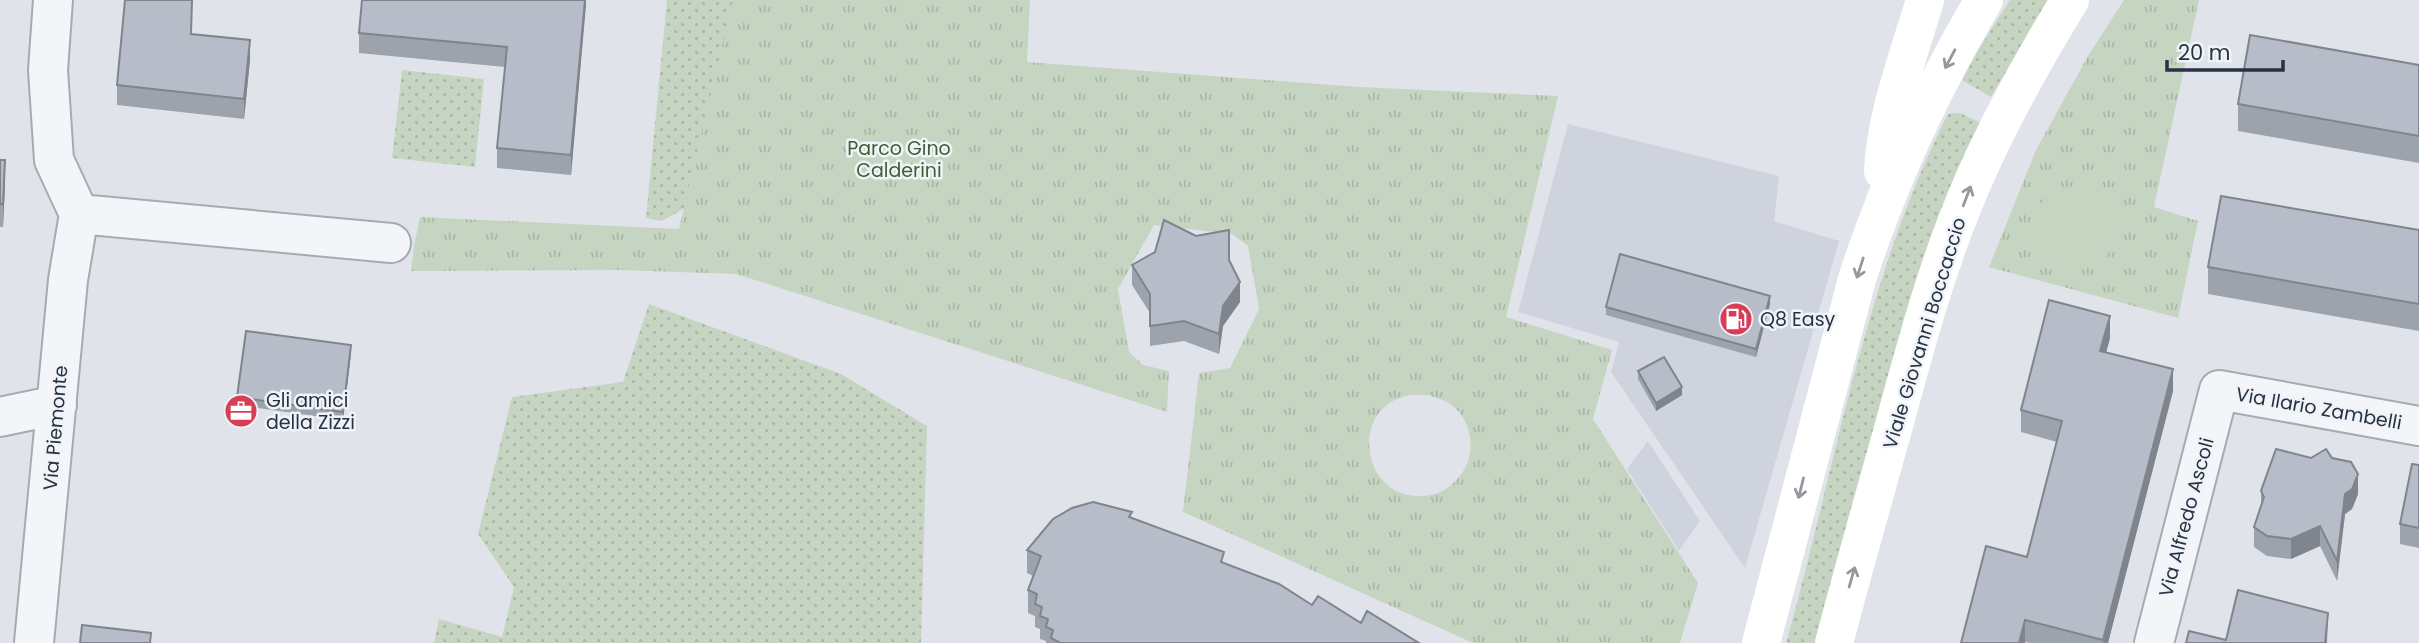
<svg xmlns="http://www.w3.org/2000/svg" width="2419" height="643" font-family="Poppins,sans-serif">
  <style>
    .built { fill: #ced3dd }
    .grass { fill: url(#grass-dots) }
    .park { fill: url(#park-tufts); fill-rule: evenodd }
    .pitch { fill: #c6d5c1 }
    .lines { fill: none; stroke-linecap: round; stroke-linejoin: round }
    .street-casing { stroke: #a5abb5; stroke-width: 42 }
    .street { stroke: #f4f5f8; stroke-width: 38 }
    .secondary { stroke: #fff; stroke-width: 38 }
    .wall { fill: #9da3ac }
    .shaded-wall { fill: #80848c }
    .building { fill: #b7bdc8; stroke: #80848c; stroke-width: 2 }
    .oneway { stroke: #9398a1 }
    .labels { text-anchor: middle; stroke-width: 5; stroke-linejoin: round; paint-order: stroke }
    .park-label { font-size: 19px; fill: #3c6034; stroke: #f0f3f8 }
    .poi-label { font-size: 19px; fill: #273243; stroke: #f0f3f8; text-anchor: start }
    .street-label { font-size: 19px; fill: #273243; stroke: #f0f3f8 }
  </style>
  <defs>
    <pattern id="grass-dots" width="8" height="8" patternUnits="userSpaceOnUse" patternTransform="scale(1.75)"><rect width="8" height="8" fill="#c6d5c1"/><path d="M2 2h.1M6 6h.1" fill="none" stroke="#aab7a7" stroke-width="1.8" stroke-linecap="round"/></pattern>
    <pattern id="park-tufts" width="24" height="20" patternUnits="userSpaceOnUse" patternTransform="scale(1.75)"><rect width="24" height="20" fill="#c6d5c1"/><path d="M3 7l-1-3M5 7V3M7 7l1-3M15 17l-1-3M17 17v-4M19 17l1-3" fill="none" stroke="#aab7a7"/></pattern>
  </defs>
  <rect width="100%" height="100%" fill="#e0e4ea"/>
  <path class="built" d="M 1568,124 L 1779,176 L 1774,221 L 1839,241 L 1745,568 L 1611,372 L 1619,342 L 1518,312 Z
    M 1648,441 L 1700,521 L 1679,551 L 1627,469 Z"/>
  <path class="grass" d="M 667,0 L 760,0 L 685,208 L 662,221 L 646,218 Z
    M 2010,0 L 2049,0 L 1991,97 L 1962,80 L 1980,47 Z
    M 402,70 L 484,79 L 475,167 L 392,158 Z
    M 1960,113 L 1981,123 L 1816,643 L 1786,643 C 1836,466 1864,280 1948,114 Z
    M 649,304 L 841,374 L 927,426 L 921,643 L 434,643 L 439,619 L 502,637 L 514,587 L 478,534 L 512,397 L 623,382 Z"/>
  <path class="park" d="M 733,0 L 1030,0 L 1027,62 L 1359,87 L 1558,96 L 1506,317 L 1612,350 L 1593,419 L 1698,583 L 1680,643 L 1473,643 L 1183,512 L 1199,373 L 1230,368 L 1259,309 L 1248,246 L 1232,234 L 1154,225 L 1118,289 L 1129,352 L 1143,365 L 1169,371 L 1167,412 L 736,274 L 618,270 L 411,271 L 414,246 L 420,217 L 679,229 ZM 1427,395 C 1434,397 1441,399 1447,402 C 1471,416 1478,451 1462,473 C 1452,487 1440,495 1423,496 C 1362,500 1348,410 1406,396 C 1412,394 1420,395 1427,395 Z
    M 2124,0 L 2199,0 L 2154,207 L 2198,221 L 2178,318 L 1989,267 L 2036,150 L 2088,56 Z"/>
  <path class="pitch" d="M2033 228a42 42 0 1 1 84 0a42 42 0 1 1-84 0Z"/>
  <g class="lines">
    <defs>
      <path id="street" d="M 79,214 L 391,243
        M 0,417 L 57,405
        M 34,643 L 68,280 L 79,214 L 54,160 L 48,70 L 53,0
        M 2154,643 L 2219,390 L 2419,426"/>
    </defs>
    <use href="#street" class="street-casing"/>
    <use href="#street" class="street"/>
    <path class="secondary" d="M 1883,171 C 1886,113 1909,55 1925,0
      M 1761,643 L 1857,279 C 1889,181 1932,88 1984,0
      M 1834,643 C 1853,571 1873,500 1893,429 C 1916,344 1939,258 1975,177 C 2002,116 2035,57 2070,0"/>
  </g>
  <path class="wall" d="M 586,0 L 571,175 L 497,168 L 497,148 L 505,67 L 359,53 L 359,33 Z
    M 191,34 L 250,60 L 244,119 L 117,105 L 117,85 Z
    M 2419,65 L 2419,163 L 2238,131 L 2238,104 Z
    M 0,160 L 5,183 L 3,227 L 0,227 Z
    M 2419,230 L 2419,331 L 2208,294 L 2208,267 Z
    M 1229,260 L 1240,302 L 1223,326 L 1219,354 L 1184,341 L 1150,346 L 1150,313 L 1132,285 L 1132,265 Z
    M 1770,304 L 1756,357 L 1606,315 L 1606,307 Z
    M 2110,338 L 2106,353 L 2173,391 L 2108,643 L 2030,643 L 2025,642 L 1961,643 L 2027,557 L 2057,442 L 2021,432 L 2021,410 Z
    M 351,353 L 343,420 L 237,405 L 237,397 Z
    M 1638,371 L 1682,395 L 1656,411 L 1638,379 Z
    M 2311,458 L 2358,494 L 2352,509 L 2345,514 L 2337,581 L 2320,546 L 2291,559 L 2267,556 L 2254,547 L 2254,527 L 2261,507 L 2261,491 Z
    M 2419,465 L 2419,548 L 2400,544 L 2400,524 Z
    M 1132,518 L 1312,605 L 1419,643 L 1046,643 L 1046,641 L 1040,639 L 1040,629 L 1035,627 L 1035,616 L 1028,613 L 1028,590 L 1033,576 L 1027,573 L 1027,550 Z"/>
  <path class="shaded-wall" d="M 585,0 L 586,0 L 586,5 L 571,175 L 571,155 Z
    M 250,40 L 250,60 L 244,119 L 244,99 Z
    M 5,160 L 5,183 L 3,227 L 3,204 Z
    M 1240,282 L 1240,302 L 1223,326 L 1219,354 L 1219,334 L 1223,306 Z
    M 1770,296 L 1770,304 L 1756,357 L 1756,349 Z
    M 2110,316 L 2110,338 L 2100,374 L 2100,351 Z
    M 351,345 L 351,353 L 343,420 L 343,412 Z
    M 2173,369 L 2173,391 L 2108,643 L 2103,643 Z
    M 1682,387 L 1682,395 L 1656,411 L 1656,403 Z
    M 2358,474 L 2358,494 L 2352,509 L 2345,514 L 2337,581 L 2337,561 L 2345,494 Z
    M 2320,526 L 2320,546 L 2291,559 L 2291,539 Z
    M 2328,613 L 2327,643 L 2325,643 Z
    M 2025,620 L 2025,643 L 2019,643 Z"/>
  <path class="building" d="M 125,0 L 192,0 L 191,34 L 250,40 L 244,99 L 117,85 Z
    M 362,0 L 585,0 L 571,155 L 497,148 L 507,47 L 359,33 Z
    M 2250,35 L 2419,65 L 2419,136 L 2238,104 Z
    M 0,160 L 5,160 L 3,204 L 0,204 Z
    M 2221,196 L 2419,230 L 2419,304 L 2208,267 Z
    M 1164,220 L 1196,236 L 1229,230 L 1229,260 L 1240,282 L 1223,306 L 1219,334 L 1184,321 L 1150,326 L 1150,294 L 1132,265 L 1155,252 Z
    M 1620,254 L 1770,296 L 1756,349 L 1606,307 Z
    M 2049,300 L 2110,316 L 2100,351 L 2173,369 L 2103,640 L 2025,620 L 2019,643 L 1961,643 L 1986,546 L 2027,557 L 2062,421 L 2021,410 Z
    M 246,331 L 351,345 L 343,412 L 237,397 Z
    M 1664,357 L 1682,387 L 1656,403 L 1638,371 Z
    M 2276,449 L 2311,458 L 2326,449 L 2332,458 L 2351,462 L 2358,474 L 2352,489 L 2345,494 L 2337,561 L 2320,526 L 2291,539 L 2267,536 L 2254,527 L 2264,497 L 2261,491 Z
    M 2412,464 L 2419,465 L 2419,528 L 2400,524 Z
    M 1093,502 L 1132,512 L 1129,517 L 1224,552 L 1221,562 L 1279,584 L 1312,605 L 1318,596 L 1361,623 L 1367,611 L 1419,643 L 1059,643 L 1059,642 L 1051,638 L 1053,630 L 1046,627 L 1048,619 L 1040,616 L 1042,607 L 1035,604 L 1037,594 L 1028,590 L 1041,556 L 1027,550 L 1053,519 L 1072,508 Z
    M 2238,590 L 2328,613 L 2325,643 L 2186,643 L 2189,631 L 2226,640 Z
    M 82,625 L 151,633 L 150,643 L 80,643 Z"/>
  <defs><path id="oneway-shaft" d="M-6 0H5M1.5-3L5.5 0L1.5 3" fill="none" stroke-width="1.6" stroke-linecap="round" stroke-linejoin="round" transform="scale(1.75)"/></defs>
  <g class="oneway">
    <use href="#oneway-shaft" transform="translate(1950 59) rotate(118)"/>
    <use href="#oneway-shaft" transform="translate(1967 196) rotate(-69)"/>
    <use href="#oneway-shaft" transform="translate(1860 268) rotate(108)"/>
    <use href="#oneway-shaft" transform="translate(1801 488) rotate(104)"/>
    <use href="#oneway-shaft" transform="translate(1852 577) rotate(-74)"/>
  </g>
  <defs>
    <symbol id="fuel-disc" viewBox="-11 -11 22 22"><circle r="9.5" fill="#d93c55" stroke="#f0f3f8"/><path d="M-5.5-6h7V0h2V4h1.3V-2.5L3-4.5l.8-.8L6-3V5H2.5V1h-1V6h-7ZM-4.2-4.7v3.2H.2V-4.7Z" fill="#fff"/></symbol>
    <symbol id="office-disc" viewBox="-11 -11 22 22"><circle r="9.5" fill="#d93c55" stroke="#f0f3f8"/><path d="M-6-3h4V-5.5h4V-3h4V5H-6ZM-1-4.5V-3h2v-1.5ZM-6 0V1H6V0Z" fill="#fff"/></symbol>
  </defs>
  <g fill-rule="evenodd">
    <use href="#fuel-disc" x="1717" y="300" width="38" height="38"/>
    <use href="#office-disc" x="222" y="392" width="38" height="38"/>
  </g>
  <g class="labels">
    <g class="park-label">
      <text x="899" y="155">Parco Gino<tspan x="899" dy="22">Calderini</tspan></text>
    </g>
    <g class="poi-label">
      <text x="1760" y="326">Q8 Easy</text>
      <text x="266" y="407">Gli amici<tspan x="266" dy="22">della Zizzi</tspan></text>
    </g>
    <g class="street-label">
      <text transform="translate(1924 333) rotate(-73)" y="7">Viale Giovanni Boccaccio</text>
      <text transform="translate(2319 408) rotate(10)" y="7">Via Ilario Zambelli</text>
      <text transform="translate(55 428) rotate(-85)" y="7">Via Piemonte</text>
      <text transform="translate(2186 517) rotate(-75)" y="7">Via Alfredo Ascoli</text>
    </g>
  </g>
  <path d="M2167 60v10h116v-10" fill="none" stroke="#273243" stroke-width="3.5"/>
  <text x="2178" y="60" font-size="21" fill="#273243" stroke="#f0f3f8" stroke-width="5" paint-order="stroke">20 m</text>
</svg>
